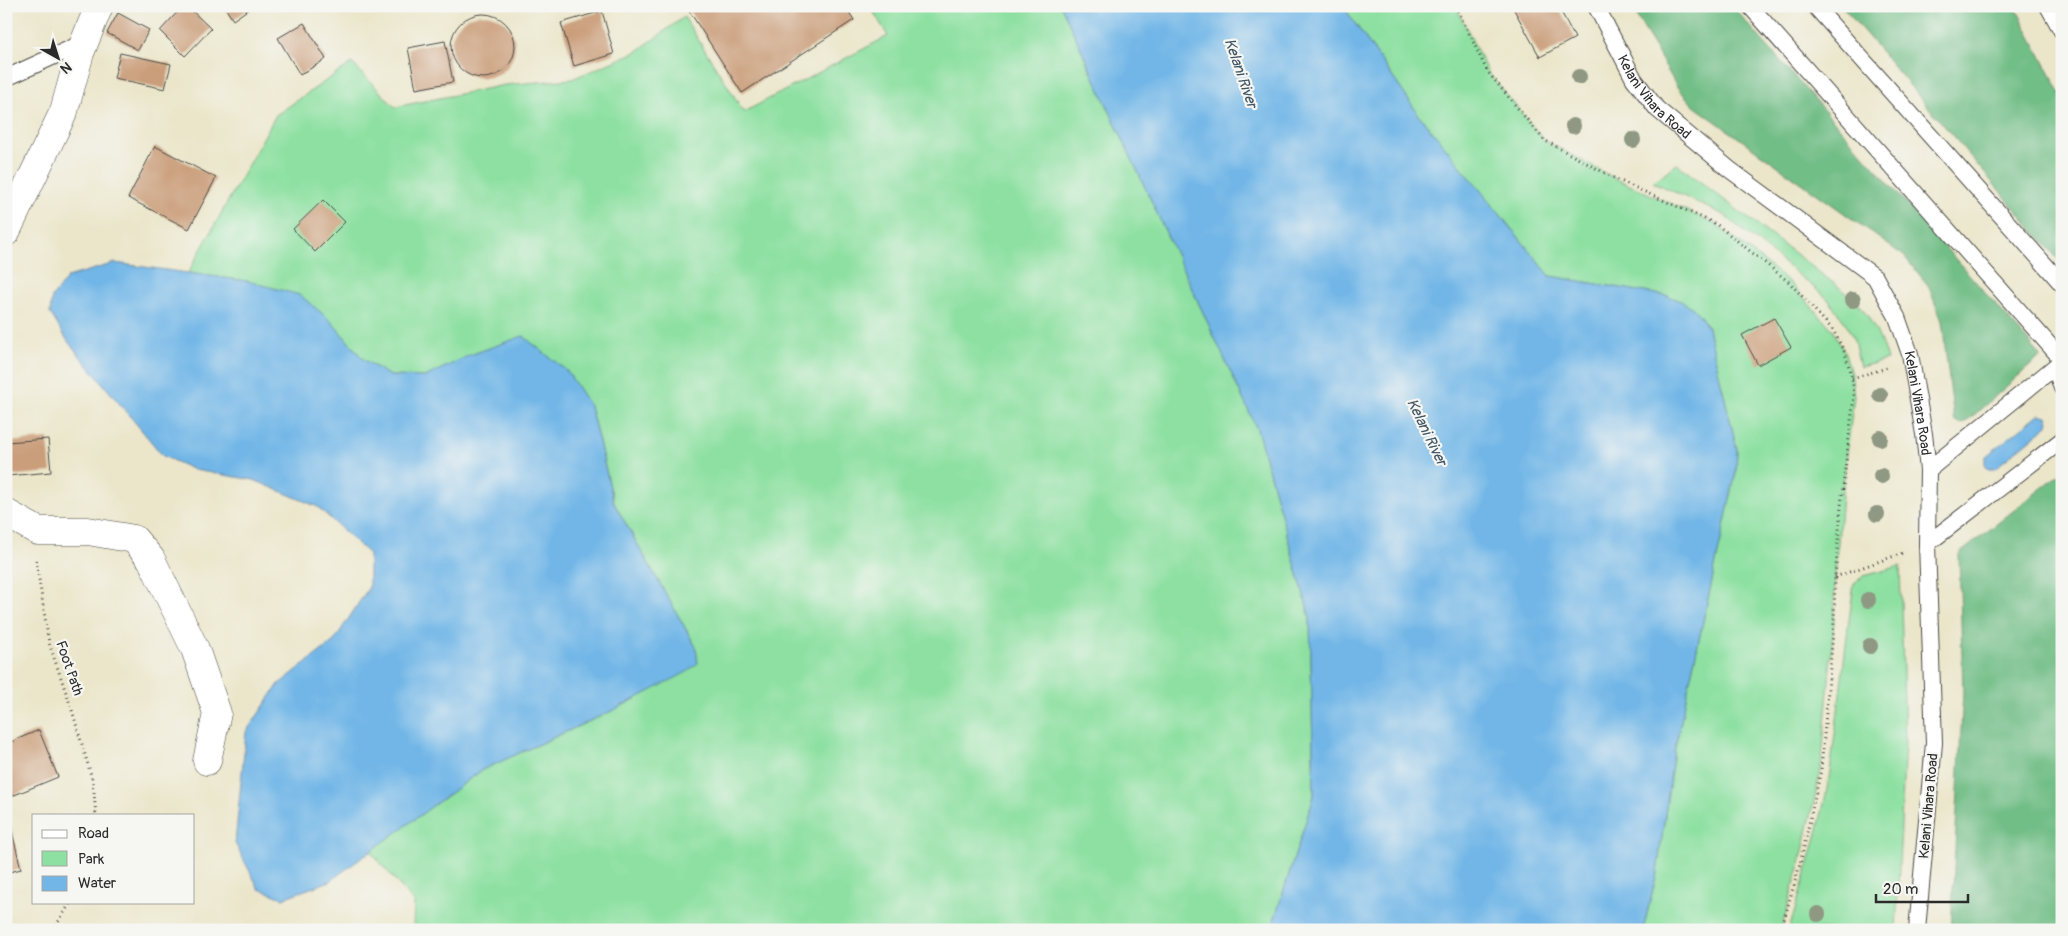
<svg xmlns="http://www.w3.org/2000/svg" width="2068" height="936" font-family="Pangolin,sans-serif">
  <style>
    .green { fill: #8de0a1; stroke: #5c8666 }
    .forest { fill: #72be87; stroke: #4e7459 }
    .water { fill: #71b6e7; stroke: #4e7089 }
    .building { fill: #ca9e7a }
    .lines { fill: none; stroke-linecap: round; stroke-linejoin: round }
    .service-casing { stroke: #484743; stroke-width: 18 }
    .minor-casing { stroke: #484743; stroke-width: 29 }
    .path { stroke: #484743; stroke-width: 3; stroke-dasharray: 1 4; stroke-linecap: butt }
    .service { stroke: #fff; stroke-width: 16 }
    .minor { stroke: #fff; stroke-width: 28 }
    .tree { fill: #8f9882 }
    .labels { text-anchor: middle; stroke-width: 4.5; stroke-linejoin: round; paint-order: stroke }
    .street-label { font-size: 14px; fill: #2b2b2b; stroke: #f6f6f2 }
    .water-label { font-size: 15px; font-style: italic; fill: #405563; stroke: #f6f6f2 }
  </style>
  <rect width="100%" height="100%" fill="#f6f6f2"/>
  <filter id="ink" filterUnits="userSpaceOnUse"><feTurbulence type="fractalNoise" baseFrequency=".02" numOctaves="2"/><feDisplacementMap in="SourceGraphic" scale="10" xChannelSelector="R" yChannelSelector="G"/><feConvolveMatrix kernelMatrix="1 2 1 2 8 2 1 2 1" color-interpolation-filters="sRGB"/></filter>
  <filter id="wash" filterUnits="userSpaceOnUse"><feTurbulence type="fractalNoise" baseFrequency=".0096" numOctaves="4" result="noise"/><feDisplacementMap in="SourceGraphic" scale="20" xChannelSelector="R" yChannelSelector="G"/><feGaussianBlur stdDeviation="1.12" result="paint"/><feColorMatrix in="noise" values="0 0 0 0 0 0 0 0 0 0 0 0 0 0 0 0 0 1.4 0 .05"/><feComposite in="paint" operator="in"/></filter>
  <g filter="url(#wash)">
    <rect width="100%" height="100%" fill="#ebe6ca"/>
    <path class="green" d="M 870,6 L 1061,6 L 1257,429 L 1310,617 L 1314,796 L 1271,930 L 413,930 L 414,902 L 370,851 L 482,770 L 614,710 L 696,647 L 614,503 L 590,406 L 524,336 L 470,355 L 425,377 L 390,376 L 363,359 L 330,320 L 247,281 L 188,273 L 276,115 L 352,63 L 395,107 L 505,85 L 572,79 L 636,52 L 684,17 L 744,112 L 888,36 Z
      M 1343,6 L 1456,6 L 1487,71 L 1544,140 L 1614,178 L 1716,224 L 1789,282 L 1833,330 L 1845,353 L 1852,378 L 1854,396 L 1842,495 L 1835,577 L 1834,622 L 1821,770 L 1800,864 L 1781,930 L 1643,930 L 1657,873 L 1673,757 L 1736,472 L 1737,449 L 1708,328 C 1696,308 1690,304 1668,296 L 1550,276 L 1419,115 Z
      M 1677,164 L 1857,301 C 1871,320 1881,337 1887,360 L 1860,367 L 1854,340 L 1846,324 L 1827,298 L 1724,215 L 1653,182 Z
      M 1900,566 L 1905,741 L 1896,930 L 1789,930 C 1804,880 1822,823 1830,772 C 1839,709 1845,646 1854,583 L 1864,576 Z"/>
    <path class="forest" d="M 1631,6 L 1732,6 L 2041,356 L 1966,422 L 1959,423 L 1954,420 L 1942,321 L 1928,285 L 1904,256 L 1694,106 L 1677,87 Z
      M 1842,6 L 2015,6 L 2062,96 L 2062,264 Z
      M 2062,472 L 2062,930 L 1951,930 L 1963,691 L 1959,554 Z"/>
    <path class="water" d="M 1061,6 L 1343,6 L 1419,115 L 1550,276 L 1668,296 C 1690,304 1696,308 1708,328 L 1737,449 L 1736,472 L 1673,757 L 1657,873 L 1643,930 L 1271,930 L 1314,796 L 1310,617 L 1257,429 Z
      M 115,263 L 247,281 L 300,295 L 330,320 L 363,359 L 390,376 L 425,377 L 470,355 L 523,336 L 567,371 L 590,406 L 614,503 L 696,647 L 698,663 L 687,672 L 614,710 L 482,770 L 330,881 L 283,898 L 259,889 L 235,843 L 246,732 L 279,684 L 334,641 L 369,587 L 369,554 L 318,507 L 254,480 L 194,470 L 163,456 L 69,343 L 50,313 L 52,297 L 68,277 Z
      M 2039,414 L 2047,416 L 2049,421 L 2048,425 L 1994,469 L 1989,469 L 1985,467 L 1985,457 Z"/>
    <g id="blocks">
      <path class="building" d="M 183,6 L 187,6 L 211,29 L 185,56 L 160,31 Z
        M 224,6 L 253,6 L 233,20 Z
        M 686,6 L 845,6 L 854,20 L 742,93 Z
        M 1512,6 L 1558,6 L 1575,38 L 1540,57 Z
        M 602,11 L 614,54 L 574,66 L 561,23 Z
        M 118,13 L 149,30 L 138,50 L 107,33 Z
        M451 46a32 32 0 1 1 64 0a32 32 0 1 1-64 0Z
        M 304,23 L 326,59 L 300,75 L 278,38 Z
        M 445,41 L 453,82 L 416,89 L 408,48 Z
        M 120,53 L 171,64 L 165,89 L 114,78 Z
        M 155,146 L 216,178 L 189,229 L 128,198 Z
        M 323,200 L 345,222 L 315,252 L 293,229 Z
        M 1774,318 L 1791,347 L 1758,365 L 1742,335 Z
        M 48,439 L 51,472 L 7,476 L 6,442 Z
        M 39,730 L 58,777 L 12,796 L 6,783 L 6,744 Z
        M 10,823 L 21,869 L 6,873 L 6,824 Z"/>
    </g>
  </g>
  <g filter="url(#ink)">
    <use href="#blocks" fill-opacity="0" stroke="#484743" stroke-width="1"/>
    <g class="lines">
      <defs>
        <g id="service">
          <path id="s1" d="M 1596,6 L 1634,79 L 1657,109 L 1729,169 L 1875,277 L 1897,317 L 1910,354 L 1924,434 L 1928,470 L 1927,544 L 1934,743 L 1917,930"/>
          <path d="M 1750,6 L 2059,356"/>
          <path d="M 1815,6 L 2062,284"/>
          <path d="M 2048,6 L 2062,31"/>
          <path d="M 6,78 L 85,42"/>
          <path d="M 2059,356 L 2058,376 L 2062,388"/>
          <path d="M 1928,470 L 2057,365"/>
          <path d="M 1927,544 L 2062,440"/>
        </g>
        <path id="minor" d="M 6,232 L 64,111 L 80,53 L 99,6
          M 6,513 L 38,531 L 88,531 L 134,539 L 151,559 L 195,649 L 217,713 L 207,761"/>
      </defs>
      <use href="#service" class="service-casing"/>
      <use href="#minor" class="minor-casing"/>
      <path class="path" d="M 1456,6 L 1487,71 L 1544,140 L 1614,178 L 1716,224 L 1789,282 L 1833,330 L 1845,353 L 1852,378 L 1854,396 L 1842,495 L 1835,577 L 1834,622 L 1821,770 L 1800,864 L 1781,930
        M 1852,378 L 1887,368
        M 36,560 L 49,643 L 72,710 L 93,782 L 96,815
        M 1835,577 L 1903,553
        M 53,930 L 71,902"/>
      <use href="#service" class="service"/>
      <use href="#minor" class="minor"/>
    </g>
    <g class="tree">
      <circle cx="1579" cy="77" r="8"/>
      <circle cx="1573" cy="126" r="8"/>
      <circle cx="1633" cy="140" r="8"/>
      <circle cx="1853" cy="300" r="8"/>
      <circle cx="1880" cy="395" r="8"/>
      <circle cx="1880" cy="438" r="8"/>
      <circle cx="1881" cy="476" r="8"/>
      <circle cx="1877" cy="514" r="8"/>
      <circle cx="1868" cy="600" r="8"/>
      <circle cx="1870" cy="646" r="8"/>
      <circle cx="1818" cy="914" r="8"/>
    </g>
  </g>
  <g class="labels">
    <g class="street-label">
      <text dy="5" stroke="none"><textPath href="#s1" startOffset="109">Kelani Vihara Road</textPath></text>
      <text dy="5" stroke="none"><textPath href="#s1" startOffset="530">Kelani Vihara Road</textPath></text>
      <text transform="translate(70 668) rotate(71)" y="5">Foot Path</text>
      <text transform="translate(1928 806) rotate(-85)" y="5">Kelani Vihara Road</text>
    </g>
    <g class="water-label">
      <text transform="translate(1241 73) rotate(71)" y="5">Kelani River</text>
      <text transform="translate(1427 432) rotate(64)" y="5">Kelani River</text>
    </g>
  </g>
  <rect width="2068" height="936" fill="none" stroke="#f6f6f2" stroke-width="25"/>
  <rect x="32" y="814" width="162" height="90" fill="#f6f6f2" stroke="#a5a5a2"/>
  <rect x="42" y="830" width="25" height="8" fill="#ffffff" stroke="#a5a5a2"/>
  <text x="78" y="838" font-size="15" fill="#2b2b2b">Road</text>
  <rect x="42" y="851" width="25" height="15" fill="#8de0a1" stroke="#a5a5a2"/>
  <text x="78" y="864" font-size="15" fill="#2b2b2b">Park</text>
  <rect x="42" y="876" width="25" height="15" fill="#71b6e7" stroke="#a5a5a2"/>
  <text x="78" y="888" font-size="15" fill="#2b2b2b">Water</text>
  <g transform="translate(58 58) rotate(141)" stroke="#f6f6f2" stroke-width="4" paint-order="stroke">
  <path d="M0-4L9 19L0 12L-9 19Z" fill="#2b2b2b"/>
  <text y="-8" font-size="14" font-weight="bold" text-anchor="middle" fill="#2b2b2b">N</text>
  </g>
  <path d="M1876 894v8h92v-8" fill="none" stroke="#2b2b2b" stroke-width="2.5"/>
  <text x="1883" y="894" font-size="15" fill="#2b2b2b" stroke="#f6f6f2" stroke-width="4" paint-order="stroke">20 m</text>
</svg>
